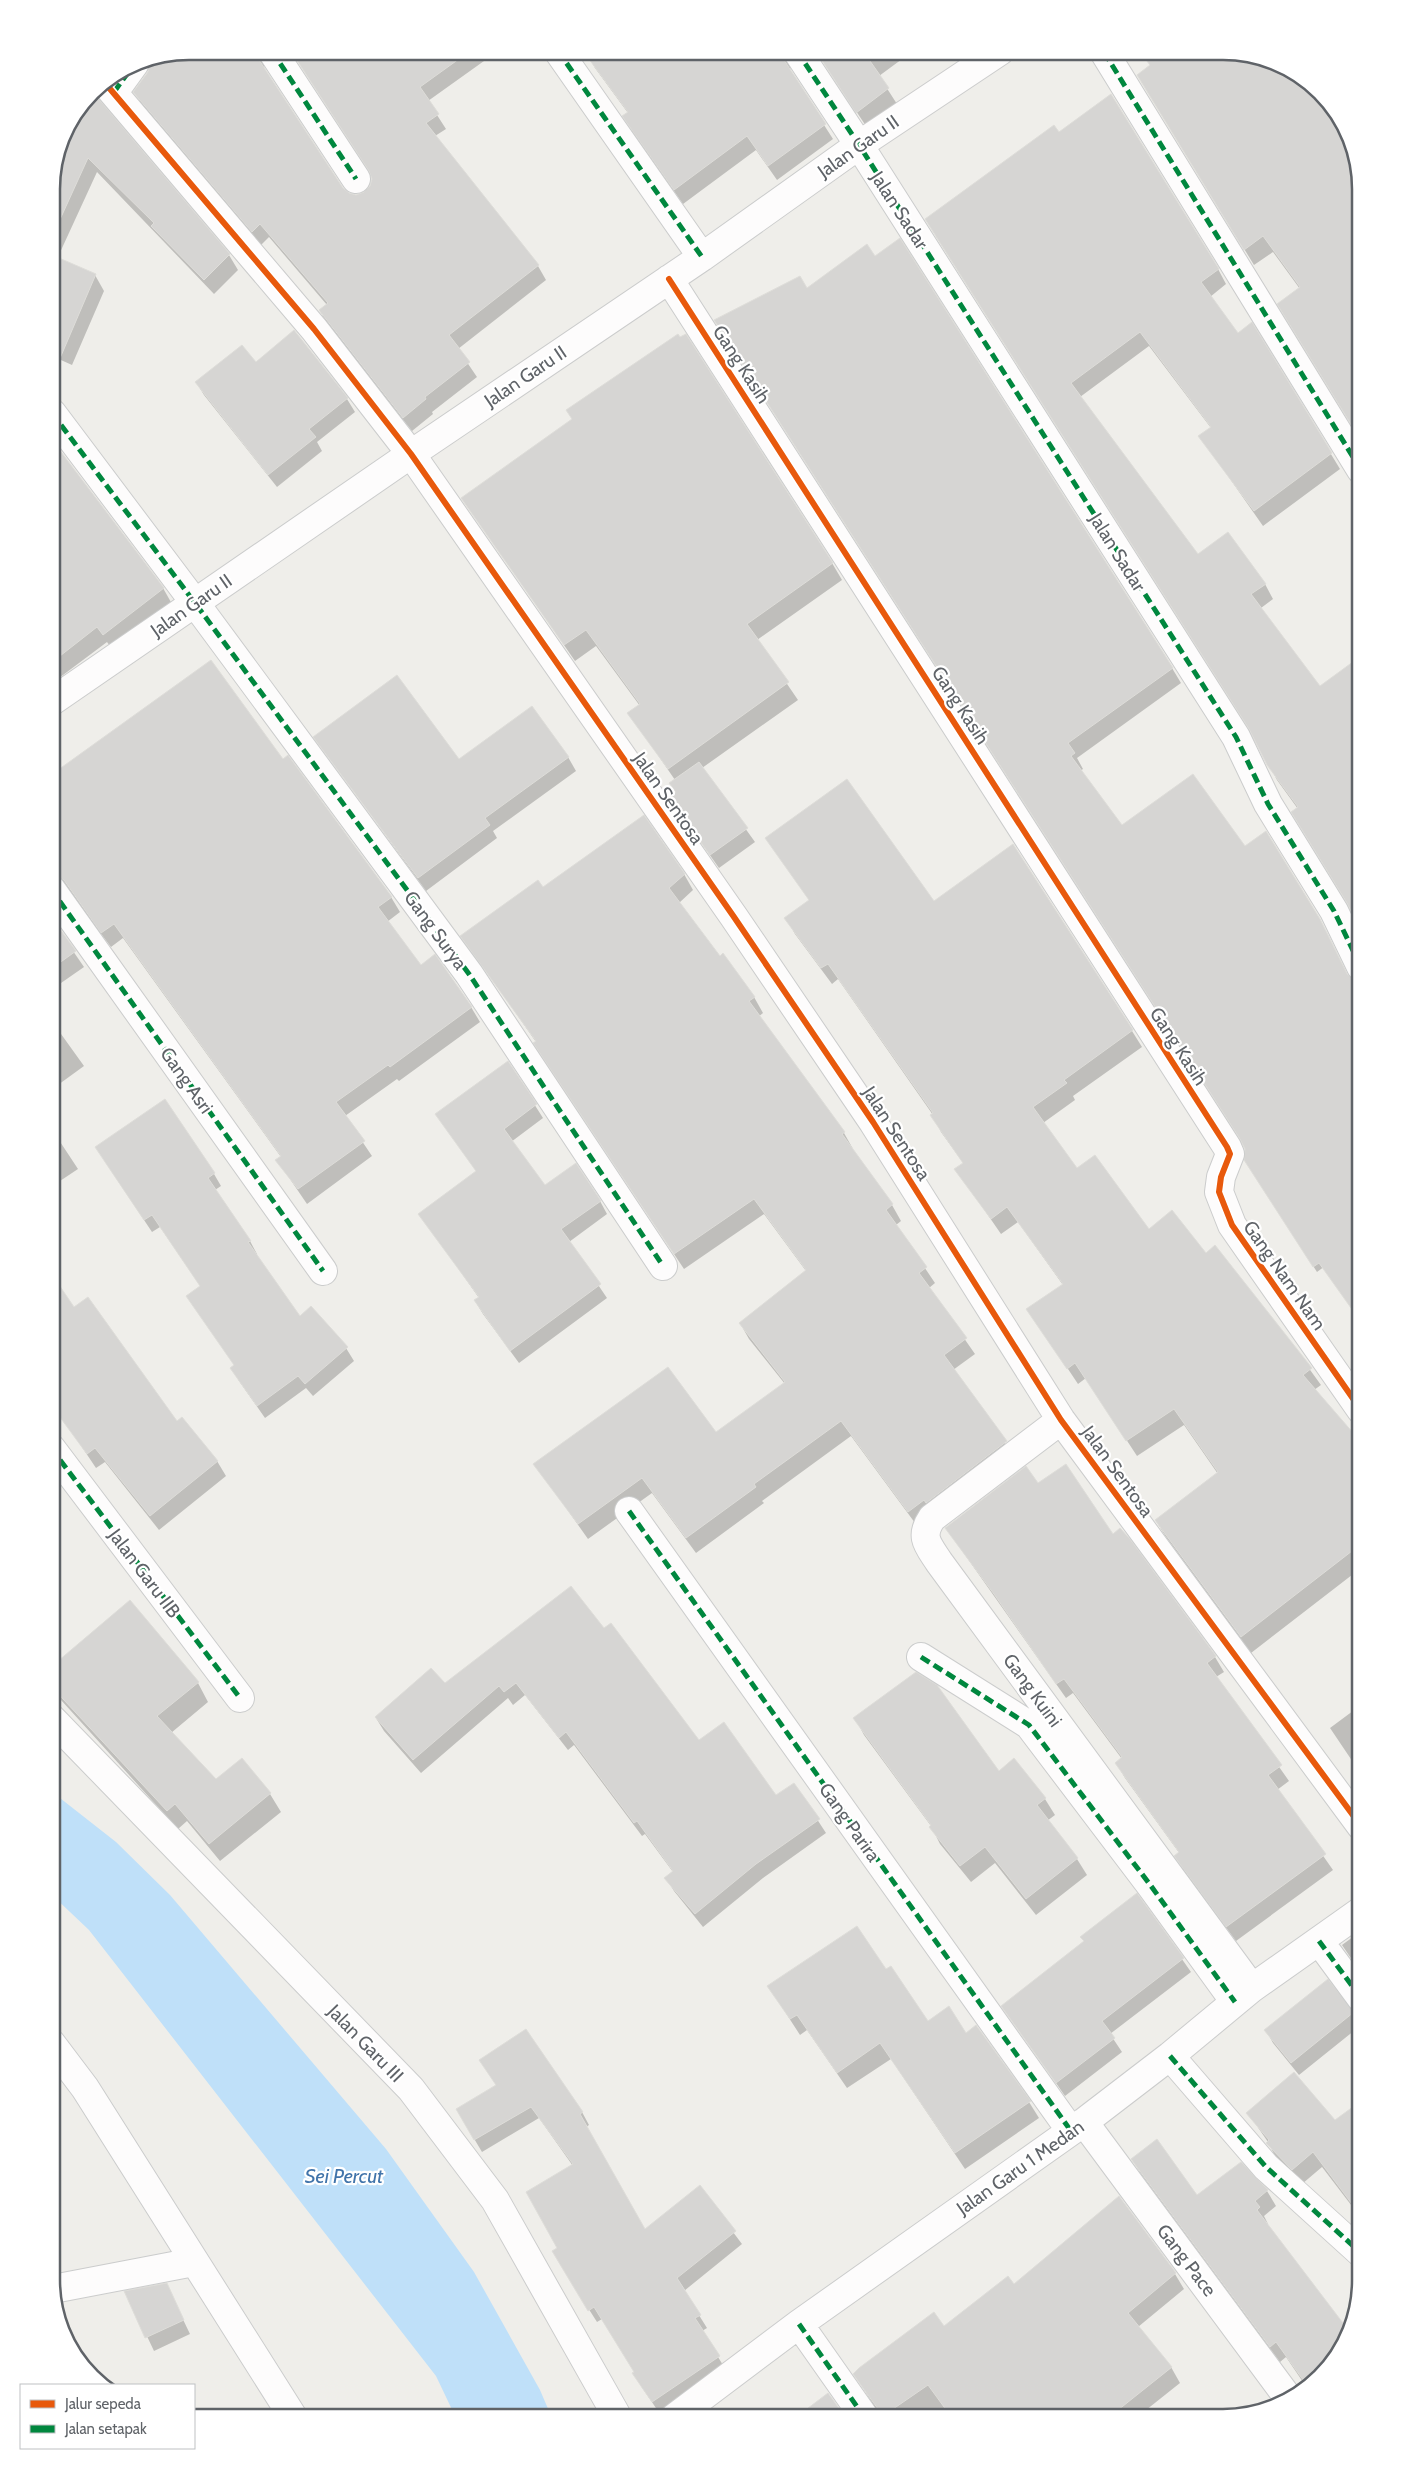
<svg xmlns="http://www.w3.org/2000/svg" width="1412" height="2469" font-family="Cabin,sans-serif">
  <style>
    .water { fill: #bfe0f9 }
    .shadow { fill: #0003 }
    .building { fill: #d6d5d3; stroke: #deddd9 }
    .lines { fill: none; stroke-linecap: round; stroke-linejoin: round }
    .minor-casing { stroke: #cbcccc; stroke-width: 30 }
    .minor { stroke: #fdfcfc; stroke-width: 28 }
    .quiet { stroke: #00873e; stroke-width: 5; stroke-dasharray: 10 5; stroke-linecap: butt }
    .cycleway-casing { stroke: #fff; stroke-width: 9 }
    .cycleway { stroke: #e8590c; stroke-width: 6 }
    .labels { text-anchor: middle; stroke-width: 4.5; stroke-linejoin: round; paint-order: stroke }
    .street-label { font-size: 19px; fill: #5f6368; stroke: #fff }
    .water-label { font-size: 20px; font-style: italic; fill: #4174aa; stroke: #fff }
    .rim { fill: none; stroke: #5f6368; stroke-width: 2.5 }
  </style>
  <rect width="100%" height="100%" fill="#efeeea"/>
  <path class="water" d="M 51,1791 L 116,1842 L 170,1895 L 386,2149 L 474,2272 L 540,2390 L 552,2418 L 456,2418 L 436,2376 L 89,1930 L 51,1894 Z"/>
  <path class="shadow" d="M 189,51 L 274,51 L 266,58 L 264,67 L 266,72 L 342,188 L 349,194 L 357,196 L 365,193 L 371,187 L 373,179 L 371,173 L 295,57 L 288,51 L 498,51 L 428,101 L 446,129 L 435,136 L 538,266 L 546,280 L 458,349 L 477,377 L 432,412 L 433,414 L 412,431 L 328,325 L 320,311 L 327,305 L 269,237 L 261,245 L 143,107 L 137,96 L 152,64 L 137,62 Z
    M 590,51 L 800,51 L 791,59 L 790,72 L 833,139 L 777,180 L 756,150 L 683,204 L 632,131 L 628,113 L 595,68 L 587,54 Z
    M 813,51 L 913,51 L 879,76 L 897,104 L 866,126 L 820,57 Z
    M 1155,52 L 1232,52 L 1300,75 L 1347,128 L 1361,189 L 1361,438 L 1288,320 L 1300,289 L 1273,252 L 1254,265 L 1148,92 L 1151,66 L 1146,58 Z
    M 102,85 L 98,101 L 229,255 L 238,270 L 214,294 L 97,172 L 57,259 L 95,275 L 104,291 L 72,365 L 52,356 L 52,180 L 62,136 L 92,91 Z
    M 935,235 L 1218,269 L 1226,284 L 1210,297 L 1237,335 L 1252,324 L 1340,469 L 1263,526 L 1200,436 L 1211,428 L 1149,346 L 1080,397 L 1198,556 L 1265,584 L 1273,599 L 1261,608 L 1319,687 L 1298,809 L 1277,780 L 1253,734 Z
    M 807,290 L 1172,668 L 1181,683 L 1077,758 L 1083,769 L 1080,771 L 1121,827 L 1245,848 L 1319,919 L 1328,935 L 1349,978 L 1361,1239 L 1317,1272 L 1255,1176 L 1246,1148 Z
    M 294,332 L 347,399 L 355,412 L 317,442 L 322,451 L 277,487 L 204,395 L 196,382 L 255,363 Z
    M 51,443 L 163,588 L 172,604 L 113,650 L 107,642 L 51,684 Z
    M 462,498 L 832,563 L 842,580 L 757,640 L 798,700 L 702,768 L 755,842 L 719,868 L 678,810 L 676,793 L 670,783 L 675,780 L 629,713 L 640,706 L 596,646 L 575,661 Z
    M 315,737 L 459,761 L 568,757 L 576,771 L 493,831 L 497,838 L 426,891 Z
    M 283,761 L 391,897 L 400,912 L 387,922 L 420,967 L 471,1007 L 480,1022 L 399,1081 L 397,1079 L 345,1116 L 372,1156 L 307,1204 L 277,1160 L 281,1157 L 123,938 L 111,947 L 68,890 L 51,891 L 51,777 Z
    M 767,838 L 934,903 L 1013,846 L 1132,1031 L 1142,1047 L 1073,1096 L 1075,1100 L 1043,1123 L 1077,1170 L 1149,1230 L 1205,1254 L 1292,1345 L 1321,1385 L 1314,1390 L 1361,1446 L 1361,1568 L 1251,1653 L 1166,1537 L 1156,1521 L 1218,1474 L 1184,1425 L 1137,1456 L 1086,1378 L 1078,1384 L 1028,1309 L 1063,1285 L 1018,1222 L 1001,1234 L 956,1169 L 964,1164 L 941,1132 L 933,1115 L 838,979 L 832,984 L 795,934 L 786,918 L 810,901 Z
    M 684,874 L 693,890 L 679,903 L 719,958 L 754,997 L 763,1013 L 758,1017 L 844,1133 L 853,1149 L 851,1150 L 892,1205 L 901,1221 L 896,1225 L 935,1283 L 929,1288 L 975,1354 L 953,1370 L 1015,1458 L 918,1527 L 851,1436 L 762,1501 L 764,1503 L 696,1553 L 652,1493 L 588,1539 L 535,1464 L 716,1434 L 785,1384 L 749,1339 L 740,1323 L 806,1271 L 764,1214 L 684,1269 L 544,1059 L 536,1042 L 462,936 L 543,889 Z
    M 51,919 L 84,967 L 51,990 Z
    M 51,1020 L 84,1066 L 51,1090 Z
    M 508,1063 L 543,1118 L 511,1142 L 545,1187 L 600,1201 L 607,1214 L 569,1242 L 607,1298 L 519,1363 L 483,1314 L 475,1301 L 479,1298 L 420,1214 L 477,1172 L 437,1115 Z
    M 51,1128 L 78,1169 L 51,1187 Z
    M 104,1160 L 214,1174 L 221,1186 L 215,1190 L 250,1241 L 257,1254 L 256,1255 L 299,1318 L 346,1348 L 354,1361 L 313,1396 L 306,1388 L 265,1418 L 239,1381 L 232,1369 L 235,1366 L 188,1296 L 201,1287 L 160,1227 L 152,1232 Z
    M 73,1309 L 177,1423 L 217,1461 L 226,1476 L 159,1530 L 105,1462 L 96,1468 L 55,1407 Z
    M 1037,1484 L 1112,1536 L 1129,1540 L 1215,1657 L 1224,1672 L 1216,1677 L 1289,1781 L 1277,1790 L 1333,1870 L 1236,1941 L 1184,1871 L 1176,1856 L 1180,1854 L 1125,1778 L 1116,1763 L 1122,1759 L 1073,1693 L 1066,1698 L 946,1528 Z
    M 130,1602 L 198,1683 L 208,1702 L 171,1733 L 215,1781 L 270,1794 L 281,1812 L 220,1861 L 187,1821 L 178,1829 L 51,1689 L 51,1669 Z
    M 604,1630 L 699,1742 L 776,1797 L 794,1784 L 826,1833 L 763,1878 L 703,1927 L 674,1891 L 666,1878 L 673,1872 L 645,1834 L 642,1836 L 574,1745 L 568,1750 L 525,1695 L 513,1705 L 508,1698 L 421,1773 L 384,1731 L 376,1718 L 444,1685 Z
    M 1361,1705 L 1361,1774 L 1330,1728 Z
    M 855,1718 L 999,1772 L 1014,1760 L 1045,1799 L 1055,1815 L 1047,1821 L 1077,1859 L 1087,1875 L 1036,1915 L 995,1863 L 971,1882 L 940,1844 L 931,1826 L 864,1735 Z
    M 1137,1895 L 1191,1972 L 1110,2034 L 1122,2052 L 1065,2096 L 1003,2006 L 1085,1942 Z
    M 1361,1931 L 1361,1973 L 1342,1945 Z
    M 886,1971 L 928,2022 L 966,2035 L 1029,2102 L 1039,2118 L 965,2169 L 891,2059 L 847,2088 L 807,2030 L 800,2035 L 769,1987 Z
    M 1353,2012 L 1360,2026 L 1299,2075 L 1273,2043 L 1266,2030 Z
    M 481,2061 L 582,2112 L 589,2125 L 586,2127 L 645,2231 L 699,2187 L 742,2244 L 684,2291 L 707,2328 L 702,2331 L 726,2370 L 660,2414 L 641,2386 L 635,2372 L 602,2319 L 597,2322 L 560,2264 L 559,2248 L 573,2166 L 539,2118 L 482,2152 L 457,2110 L 497,2086 Z
    M 1361,2103 L 1361,2218 L 1322,2167 L 1302,2184 L 1276,2158 L 1268,2142 L 1248,2113 L 1335,2122 Z
    M 1132,2159 L 1197,2197 L 1241,2163 L 1267,2191 L 1276,2206 L 1264,2216 L 1268,2224 L 1267,2225 L 1346,2329 L 1338,2356 L 1305,2385 L 1286,2357 L 1280,2362 L 1141,2174 Z
    M 1175,2274 L 1184,2289 L 1138,2327 L 1171,2367 L 1180,2383 L 1136,2418 L 881,2418 L 855,2374 L 944,2327 L 1014,2286 Z
    M 166,2284 L 190,2334 L 154,2351 L 126,2292 Z"/>
  <path class="building" d="M 189,51 L 256,51 L 259,60 L 343,188 L 349,193 L 356,195 L 364,192 L 370,186 L 372,179 L 369,171 L 291,51 L 470,51 L 420,87 L 439,114 L 426,123 L 539,265 L 449,335 L 470,362 L 425,397 L 426,399 L 403,418 L 319,310 L 328,303 L 260,224 L 252,232 L 133,92 L 148,72 L 151,59 Z
    M 583,51 L 781,51 L 784,60 L 826,124 L 768,166 L 747,136 L 674,190 L 622,116 L 628,112 Z
    M 816,51 L 863,51 L 889,88 L 856,113 Z
    M 1140,52 L 1232,52 L 1300,75 L 1347,128 L 1361,189 L 1361,432 L 1357,434 L 1277,304 L 1300,287 L 1263,236 L 1244,250 L 1137,75 L 1150,65 Z
    M 92,91 L 230,254 L 204,280 L 151,226 L 154,223 L 88,158 L 57,226 L 52,224 L 52,180 L 62,136 Z
    M 1111,94 L 1219,269 L 1201,282 L 1238,333 L 1252,322 L 1332,453 L 1254,511 L 1198,436 L 1211,427 L 1140,332 L 1071,383 L 1198,554 L 1228,532 L 1266,584 L 1251,594 L 1320,686 L 1361,656 L 1361,930 L 1347,903 L 1291,812 L 1298,807 L 1267,765 L 1249,729 L 925,219 L 1054,125 L 1059,132 Z
    M 900,238 L 1173,668 L 1068,743 L 1075,753 L 1071,756 L 1122,825 L 1193,774 L 1245,846 L 1266,831 L 1320,919 L 1347,974 L 1353,980 L 1361,982 L 1361,1322 L 1319,1263 L 1313,1267 L 1244,1160 L 1245,1149 L 1240,1139 L 714,320 L 800,276 L 807,288 L 867,244 L 875,256 Z
    M 52,255 L 96,274 L 52,377 Z
    M 294,330 L 348,398 L 309,429 L 316,437 L 268,475 L 195,382 L 242,345 L 256,362 Z
    M 678,334 L 680,337 L 686,334 L 833,563 L 747,624 L 789,682 L 668,769 L 627,713 L 640,704 L 586,630 L 564,645 L 461,498 L 572,419 L 566,410 Z
    M 52,440 L 164,588 L 103,635 L 97,627 L 51,663 Z
    M 211,660 L 283,759 L 288,755 L 392,897 L 378,907 L 421,965 L 435,954 L 472,1007 L 390,1067 L 388,1065 L 336,1102 L 365,1141 L 298,1189 L 275,1160 L 281,1156 L 114,924 L 101,933 L 64,880 L 51,874 L 51,775 Z
    M 397,675 L 459,759 L 532,706 L 569,757 L 485,818 L 490,825 L 418,878 L 313,737 Z
    M 699,762 L 748,828 L 710,855 L 669,797 L 676,792 L 669,783 Z
    M 847,779 L 934,901 L 1013,844 L 1133,1030 L 1064,1080 L 1067,1083 L 1033,1107 L 1077,1168 L 1095,1155 L 1149,1229 L 1172,1210 L 1206,1253 L 1215,1245 L 1312,1368 L 1303,1375 L 1361,1442 L 1361,1544 L 1241,1637 L 1155,1520 L 1218,1472 L 1174,1409 L 1126,1441 L 1075,1363 L 1067,1369 L 1026,1309 L 1063,1284 L 1007,1207 L 991,1219 L 954,1169 L 963,1163 L 930,1115 L 933,1113 L 828,964 L 821,968 L 784,918 L 809,900 L 765,838 Z
    M 644,815 L 685,874 L 669,888 L 720,956 L 723,953 L 755,997 L 749,1001 L 845,1132 L 842,1134 L 893,1204 L 886,1210 L 927,1267 L 919,1273 L 967,1338 L 944,1355 L 1007,1441 L 926,1503 L 924,1500 L 908,1512 L 841,1421 L 754,1484 L 756,1487 L 686,1538 L 642,1478 L 578,1524 L 533,1464 L 668,1367 L 716,1432 L 785,1382 L 739,1323 L 806,1270 L 754,1199 L 674,1254 L 533,1043 L 536,1041 L 460,936 L 538,880 L 543,887 Z
    M 51,917 L 76,951 L 51,969 Z
    M 508,1061 L 537,1104 L 504,1129 L 545,1185 L 576,1163 L 601,1201 L 561,1229 L 601,1284 L 510,1351 L 474,1300 L 479,1297 L 418,1214 L 476,1171 L 435,1114 Z
    M 165,1099 L 215,1173 L 208,1178 L 251,1241 L 248,1242 L 300,1316 L 311,1306 L 348,1347 L 305,1384 L 298,1376 L 257,1406 L 230,1368 L 234,1365 L 186,1296 L 200,1286 L 152,1215 L 144,1220 L 95,1147 Z
    M 51,1273 L 74,1307 L 88,1297 L 177,1421 L 182,1417 L 218,1461 L 150,1516 L 95,1448 L 87,1454 L 51,1405 Z
    M 1066,1464 L 1113,1534 L 1120,1528 L 1130,1539 L 1216,1656 L 1207,1663 L 1282,1765 L 1268,1775 L 1326,1854 L 1226,1927 L 1174,1856 L 1179,1852 L 1115,1763 L 1122,1757 L 1064,1679 L 1056,1684 L 994,1594 L 945,1528 L 1026,1466 L 1038,1483 Z
    M 571,1586 L 604,1628 L 611,1623 L 699,1740 L 724,1722 L 776,1795 L 794,1783 L 820,1819 L 756,1864 L 695,1914 L 664,1878 L 673,1871 L 637,1821 L 634,1823 L 566,1732 L 559,1738 L 516,1683 L 504,1692 L 499,1686 L 413,1760 L 375,1717 L 431,1668 L 445,1683 Z
    M 130,1600 L 199,1682 L 157,1716 L 216,1779 L 242,1758 L 271,1793 L 209,1844 L 175,1804 L 167,1811 L 51,1686 L 51,1667 Z
    M 916,1672 L 937,1685 L 999,1771 L 1014,1758 L 1046,1798 L 1037,1805 L 1078,1858 L 1026,1899 L 985,1847 L 960,1866 L 929,1827 L 931,1825 L 853,1718 Z
    M 1137,1893 L 1184,1958 L 1102,2021 L 1115,2038 L 1056,2083 L 1001,2006 L 1084,1941 L 1080,1937 Z
    M 857,1926 L 886,1969 L 891,1966 L 928,2021 L 949,2006 L 966,2033 L 976,2025 L 1031,2101 L 955,2153 L 880,2043 L 837,2073 L 797,2015 L 790,2019 L 767,1986 Z
    M 1361,1952 L 1361,1971 L 1352,1959 Z
    M 1328,1979 L 1354,2012 L 1291,2063 L 1264,2030 Z
    M 526,2029 L 583,2112 L 580,2114 L 645,2229 L 700,2185 L 736,2231 L 677,2278 L 701,2315 L 695,2318 L 720,2356 L 652,2402 L 632,2373 L 634,2372 L 594,2307 L 588,2311 L 552,2251 L 557,2248 L 526,2192 L 573,2164 L 531,2107 L 474,2140 L 456,2109 L 496,2085 L 479,2060 Z
    M 1294,2072 L 1335,2120 L 1361,2101 L 1361,2216 L 1313,2152 L 1292,2170 L 1266,2143 L 1269,2140 L 1246,2113 Z
    M 1157,2139 L 1197,2195 L 1241,2162 L 1268,2190 L 1255,2201 L 1260,2207 L 1257,2210 L 1346,2327 L 1338,2356 L 1306,2384 L 1276,2342 L 1270,2347 L 1131,2159 Z
    M 1119,2196 L 1176,2273 L 1128,2313 L 1172,2367 L 1108,2418 L 952,2418 L 928,2385 L 880,2418 L 878,2409 L 853,2374 L 859,2368 L 934,2312 L 944,2326 L 1008,2276 L 1014,2284 Z
    M 167,2283 L 184,2320 L 145,2338 L 124,2291 Z
    M 828,2393 L 846,2418 L 795,2418 Z"/>
  <g class="lines">
    <defs>
      <path id="minor" d="M 272,51 L 356,179
        M 558,51 L 702,257
        M 797,51 L 859,145 L 1236,737 L 1268,804 L 1334,911 L 1361,967
        M 1104,52 L 1361,470
        M 105,83 L 314,329 L 411,454 L 734,917 L 873,1122 L 1061,1420 L 1361,1826
        M 114,92 L 135,63
        M 669,279 L 1227,1147 L 1230,1154 L 1221,1177 L 1219,1192 L 1232,1225 L 1361,1410
        M 52,413 L 195,603 L 469,974 L 663,1266
        M 51,702 L 411,454 L 702,257 L 859,145 L 1000,51
        M 51,889 L 323,1271
        M 1061,1420 L 932,1518 C 919,1537 928,1545 939,1562 L 1252,1988
        M 51,1448 L 240,1698
        M 629,1511 L 1071,2131
        M 921,1657 L 1029,1725 L 1151,1886 L 1235,2002
        M 51,1718 L 411,2089 L 495,2200 L 618,2418
        M 1319,1941 L 1361,1998
        M 51,2043 L 85,2088 L 293,2417
        M 1170,2056 L 1266,2167 L 1361,2253
        M 1084,2122 L 1289,2399
        M 53,2289 L 194,2262
        M 799,2324 L 865,2418
        M 674,2418 L 799,2324 L 1084,2122 L 1170,2056 L 1252,1988 L 1361,1911"/>
    </defs>
    <use href="#minor" class="minor-casing"/>
    <use href="#minor" class="minor"/>
    <path class="quiet" d="M 272,51 L 356,179
      M 558,51 L 702,257
      M 797,51 L 859,145 L 1236,737 L 1268,804 L 1334,911 L 1361,967
      M 1104,52 L 1361,470
      M 114,92 L 135,63
      M 52,413 L 195,603 L 469,974 L 663,1266
      M 51,889 L 323,1271
      M 51,1448 L 240,1698
      M 629,1511 L 1071,2131
      M 921,1657 L 1029,1725 L 1151,1886 L 1235,2002
      M 1319,1941 L 1361,1998
      M 1170,2056 L 1266,2167 L 1361,2253
      M 799,2324 L 865,2418"/>
    <defs>
      <path id="cycleway" d="M 105,83 L 314,329 L 411,454 L 734,917 L 873,1122 L 1061,1420 L 1361,1826
        M 669,279 L 1227,1147 L 1230,1154 L 1221,1177 L 1219,1192 L 1232,1225 L 1361,1410"/>
    </defs>
    <use href="#cycleway" class="cycleway-casing"/>
    <use href="#cycleway" class="cycleway"/>
  </g>
  <g class="labels">
    <g class="street-label">
      <text transform="translate(858 146) rotate(-35)" y="7">Jalan Garu II</text>
      <text transform="translate(900 210) rotate(57)" y="7">Jalan Sadar</text>
      <text transform="translate(742 364) rotate(57)" y="7">Gang Kasih</text>
      <text transform="translate(525 376) rotate(-34)" y="7">Jalan Garu II</text>
      <text transform="translate(1118 552) rotate(58)" y="7">Jalan Sadar</text>
      <text transform="translate(191 605) rotate(-35)" y="7">Jalan Garu II</text>
      <text transform="translate(961 705) rotate(57)" y="7">Gang Kasih</text>
      <text transform="translate(669 798) rotate(55)" y="7">Jalan Sentosa</text>
      <text transform="translate(436 930) rotate(54)" y="7">Gang Surya</text>
      <text transform="translate(1179 1046) rotate(57)" y="7">Gang Kasih</text>
      <text transform="translate(187 1080) rotate(55)" y="7">Gang Asri</text>
      <text transform="translate(897 1133) rotate(57)" y="7">Jalan Sentosa</text>
      <text transform="translate(1285 1275) rotate(55)" y="7">Gang Nam Nam</text>
      <text transform="translate(1118 1471) rotate(54)" y="7">Jalan Sentosa</text>
      <text transform="translate(145 1573) rotate(53)" y="7">Jalan Garu IIB</text>
      <text transform="translate(1033 1690) rotate(54)" y="7">Gang Kuini</text>
      <text transform="translate(850 1822) rotate(55)" y="7">Gang Parira</text>
      <text transform="translate(366 2043) rotate(46)" y="7">Jalan Garu III</text>
      <text transform="translate(1020 2167) rotate(-35)" y="7">Jalan Garu 1 Medan</text>
      <text transform="translate(1187 2260) rotate(53)" y="7">Gang Pace</text>
    </g>
    <g class="water-label">
      <text x="344" y="2183">Sei Percut</text>
    </g>
  </g>
  <path d="M0 0H1412V2469H0ZM189 60H1223A129 129 0 0 1 1352 189V2280A129 129 0 0 1 1223 2409H189A129 129 0 0 1 60 2280V189A129 129 0 0 1 189 60Z" fill="#fff" fill-rule="evenodd"/>
  <path class="rim" d="M189 60H1223A129 129 0 0 1 1352 189V2280A129 129 0 0 1 1223 2409H189A129 129 0 0 1 60 2280V189A129 129 0 0 1 189 60Z"/>
  <rect x="20" y="2384" width="175" height="65" fill="#ffffff" stroke="#bfc1c3"/>
  <rect x="30" y="2400" width="25" height="8" fill="#e8590c" stroke="#bfc1c3"/>
  <text x="65" y="2409" font-size="15" fill="#5f6368">Jalur sepeda</text>
  <rect x="30" y="2425" width="25" height="8" fill="#00873e" stroke="#bfc1c3"/>
  <text x="65" y="2434" font-size="15" fill="#5f6368">Jalan setapak</text>
</svg>
